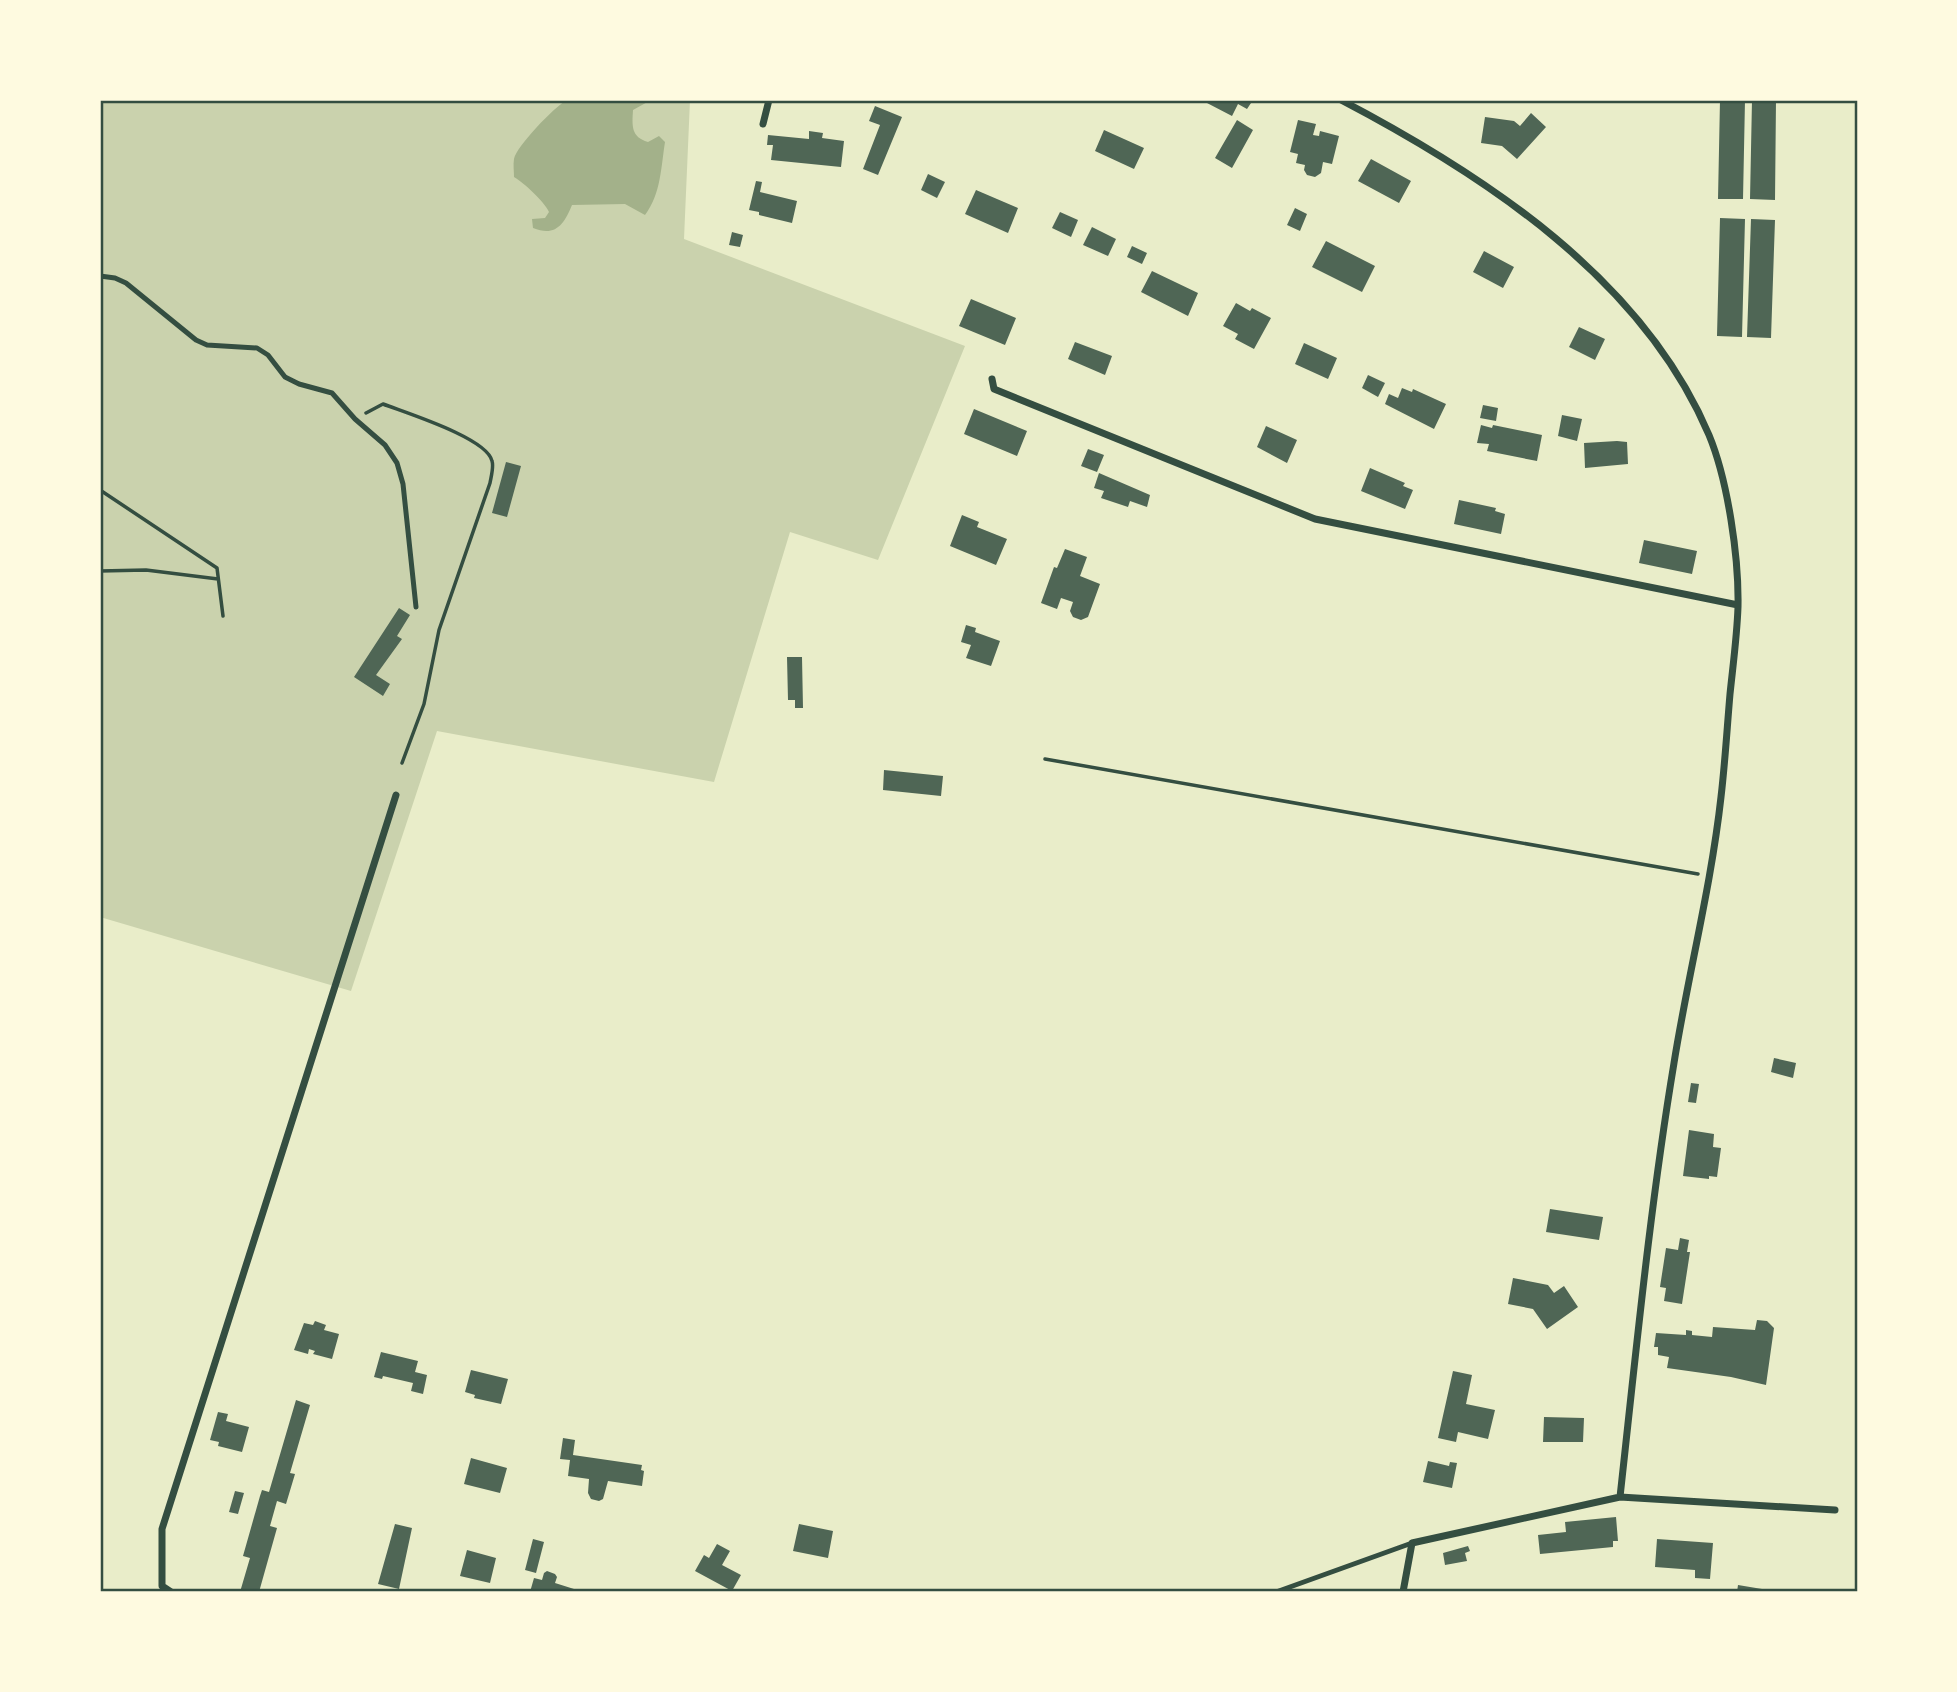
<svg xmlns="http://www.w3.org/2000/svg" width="1957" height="1692" font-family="'Archivo Narrow',sans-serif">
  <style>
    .green { fill: #cad2ad }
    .water { fill: #a3b18a }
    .building { fill: #4f6655 }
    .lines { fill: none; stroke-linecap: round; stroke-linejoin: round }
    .path { stroke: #344e41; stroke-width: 3.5 }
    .service { stroke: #344e41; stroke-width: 5 }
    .minor { stroke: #344e41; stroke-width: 7 }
    .neatline { fill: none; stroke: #344e41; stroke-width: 2.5 }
  </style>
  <rect width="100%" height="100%" fill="#e9edc9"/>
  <path class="green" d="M 100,100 L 690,100 L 684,239 L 965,346 L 878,560 L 790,532 L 714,782 L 437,731 L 351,991 L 100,917 Z"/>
  <path class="water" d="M 567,100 L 651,100 L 633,110 C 632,126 631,137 648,142 L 659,136 L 665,142 C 661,167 661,194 645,215 L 625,204 L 572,205 C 564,225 555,237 533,228 L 532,219 L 545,218 L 549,212 C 544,201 524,183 514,177 C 514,171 513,165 514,159 C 516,147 555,106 567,100 Z"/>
  <path class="building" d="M 1208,100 L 1253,100 L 1247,109 L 1238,104 L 1232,116 L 1207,103 Z
    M 1720,100 L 1745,100 L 1743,199 L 1718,199 Z
    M 1752,100 L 1776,100 L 1775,200 L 1750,199 Z
    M 875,106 L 902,117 L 878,175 L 863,169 L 880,125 L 869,121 Z
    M 1531,113 L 1546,127 L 1517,159 L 1502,146 L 1481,143 L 1485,117 L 1514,121 L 1520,126 Z
    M 1237,120 L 1253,130 L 1232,168 L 1215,158 Z
    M 1298,120 L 1316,124 L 1313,135 L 1319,136 L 1320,131 L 1339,136 L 1332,164 L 1323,162 L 1321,173 L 1315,177 L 1307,175 L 1304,170 L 1305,165 L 1296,163 L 1298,154 L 1290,152 Z
    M 1104,130 L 1144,148 L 1134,169 L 1095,151 Z
    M 809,131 L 823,133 L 822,138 L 844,141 L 841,167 L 771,160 L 773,145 L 767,145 L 768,135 L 809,139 Z
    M 1371,159 L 1411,181 L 1399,203 L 1358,181 Z
    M 928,174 L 945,182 L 937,198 L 921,190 Z
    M 756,181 L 762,182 L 760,192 L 797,201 L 792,223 L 759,215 L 759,212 L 749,210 Z
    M 976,190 L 1018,208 L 1008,233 L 965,214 Z
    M 1295,208 L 1307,214 L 1300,231 L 1287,225 Z
    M 1060,212 L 1078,220 L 1071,237 L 1052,228 Z
    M 1720,218 L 1745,219 L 1742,337 L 1717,336 Z
    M 1751,219 L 1775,220 L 1771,338 L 1747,337 Z
    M 1092,227 L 1116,239 L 1108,256 L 1083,245 Z
    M 732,232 L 743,235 L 740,247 L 729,245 Z
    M 1326,241 L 1375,266 L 1362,292 L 1312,267 Z
    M 1132,246 L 1147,253 L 1142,264 L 1127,257 Z
    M 1484,251 L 1514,267 L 1503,288 L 1473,272 Z
    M 1152,271 L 1198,293 L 1188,316 L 1141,292 Z
    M 971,299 L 1016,318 L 1005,345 L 959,326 Z
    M 1236,303 L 1250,311 L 1252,308 L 1271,318 L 1254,349 L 1235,339 L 1238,334 L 1223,326 Z
    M 1579,327 L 1605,339 L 1595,360 L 1569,347 Z
    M 1075,342 L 1112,356 L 1105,375 L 1068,359 Z
    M 1304,343 L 1337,358 L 1328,379 L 1295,364 Z
    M 1368,375 L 1385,383 L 1378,397 L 1362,388 Z
    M 1402,388 L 1412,392 L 1413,389 L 1446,404 L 1434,429 L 1385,404 L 1389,394 L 1398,398 Z
    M 1483,405 L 1498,408 L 1496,421 L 1480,418 Z
    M 974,409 L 1027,431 L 1017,456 L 964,434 Z
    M 1562,415 L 1582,419 L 1577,441 L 1558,436 Z
    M 1481,425 L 1492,428 L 1493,425 L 1542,435 L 1537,461 L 1487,451 L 1489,444 L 1477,443 Z
    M 1266,426 L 1297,440 L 1287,463 L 1257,447 Z
    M 1617,441 L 1627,442 L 1628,464 L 1585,468 L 1584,443 Z
    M 1088,449 L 1104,455 L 1097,472 L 1081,466 Z
    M 506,462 L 521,466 L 507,517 L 492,513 Z
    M 1370,468 L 1405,483 L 1403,486 L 1413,490 L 1405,509 L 1361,491 Z
    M 1099,473 L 1150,495 L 1147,507 L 1130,501 L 1128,507 L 1101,498 L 1104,491 L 1094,488 Z
    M 1459,500 L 1496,508 L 1495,511 L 1505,514 L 1501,534 L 1454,524 Z
    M 962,515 L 979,522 L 977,527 L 1007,539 L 996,565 L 950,546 Z
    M 1644,540 L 1697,551 L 1692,574 L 1639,563 Z
    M 1065,549 L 1087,557 L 1080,576 L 1100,584 L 1088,617 L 1081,620 L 1073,617 L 1070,611 L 1073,602 L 1061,598 L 1057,609 L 1041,603 L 1054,567 L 1057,568 Z
    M 399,608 L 410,615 L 397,636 L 402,639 L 376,675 L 390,684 L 383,696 L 354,677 Z
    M 966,625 L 976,628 L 975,632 L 1000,641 L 991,666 L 966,658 L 971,645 L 961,642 Z
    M 787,657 L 802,657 L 803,708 L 795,708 L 795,700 L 788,700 Z
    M 884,770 L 943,776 L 941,796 L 883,790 Z
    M 1774,1058 L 1796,1063 L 1793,1078 L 1771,1072 Z
    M 1691,1083 L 1699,1084 L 1696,1103 L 1688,1102 Z
    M 1689,1130 L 1714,1134 L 1713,1147 L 1721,1148 L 1717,1177 L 1709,1176 L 1709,1179 L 1683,1176 Z
    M 1550,1209 L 1603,1217 L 1599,1240 L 1546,1232 Z
    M 1680,1238 L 1689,1240 L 1687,1252 L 1690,1252 L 1682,1304 L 1664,1301 L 1666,1288 L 1660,1287 L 1666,1248 L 1678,1250 Z
    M 1513,1278 L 1548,1285 L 1554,1293 L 1564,1286 L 1578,1307 L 1547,1329 L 1533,1309 L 1508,1304 Z
    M 1757,1320 L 1767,1321 L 1774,1328 L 1766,1385 L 1731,1377 L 1667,1368 L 1669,1357 L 1658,1355 L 1658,1347 L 1654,1347 L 1656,1333 L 1686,1335 L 1686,1330 L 1692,1331 L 1692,1335 L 1712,1337 L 1713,1327 L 1755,1330 Z
    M 315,1321 L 326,1325 L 324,1330 L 339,1334 L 332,1359 L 313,1354 L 315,1351 L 309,1349 L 308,1354 L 294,1350 L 304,1323 L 313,1325 Z
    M 381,1352 L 418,1361 L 415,1372 L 427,1375 L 423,1394 L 411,1391 L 413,1383 L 383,1376 L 382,1379 L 374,1377 Z
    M 471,1370 L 508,1379 L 501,1404 L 474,1398 L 475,1395 L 465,1392 Z
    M 1453,1371 L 1472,1375 L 1466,1404 L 1495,1410 L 1488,1439 L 1458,1432 L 1456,1442 L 1438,1438 Z
    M 296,1400 L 310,1405 L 290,1473 L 295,1474 L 286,1504 L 277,1501 L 270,1526 L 277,1528 L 259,1592 L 240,1592 L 250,1558 L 243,1556 L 260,1496 L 262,1490 L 269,1492 Z
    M 218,1412 L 228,1414 L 226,1421 L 249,1427 L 242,1452 L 218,1446 L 219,1442 L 210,1440 Z
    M 1544,1417 L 1584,1418 L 1583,1442 L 1543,1442 Z
    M 563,1438 L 575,1440 L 573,1455 L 642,1465 L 641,1470 L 644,1471 L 642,1486 L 608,1481 L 603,1499 L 599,1501 L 591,1499 L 588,1493 L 589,1479 L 568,1476 L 570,1460 L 560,1459 Z
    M 471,1458 L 507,1468 L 500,1493 L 464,1484 Z
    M 1428,1461 L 1449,1466 L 1450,1462 L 1457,1463 L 1452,1488 L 1423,1482 Z
    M 235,1491 L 244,1493 L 238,1514 L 229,1512 Z
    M 1616,1517 L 1618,1541 L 1613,1541 L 1613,1547 L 1540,1554 L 1538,1535 L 1566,1532 L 1565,1522 Z
    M 395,1524 L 412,1528 L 399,1589 L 378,1584 Z
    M 799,1524 L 833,1531 L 828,1558 L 793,1551 Z
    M 533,1539 L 544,1542 L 536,1573 L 525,1570 Z
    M 1657,1539 L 1713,1543 L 1710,1579 L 1695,1578 L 1695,1570 L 1655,1567 Z
    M 717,1544 L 730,1551 L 722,1565 L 741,1575 L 732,1591 L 695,1571 L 704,1555 L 709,1558 Z
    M 1468,1546 L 1470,1551 L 1465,1553 L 1467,1561 L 1445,1565 L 1443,1553 Z
    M 467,1550 L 496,1558 L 490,1583 L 460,1576 Z
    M 547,1571 L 555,1574 L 557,1577 L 555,1583 L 574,1589 L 573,1592 L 530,1592 L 534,1578 L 542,1580 L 544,1573 Z
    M 1738,1585 L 1762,1589 L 1762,1592 L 1737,1592 Z"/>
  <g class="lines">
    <path class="path" d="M 366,413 L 383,404 C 406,413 487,438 492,461 C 494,467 491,477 490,483 L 439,630 L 424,704 L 402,763
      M 100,490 L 217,568 L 223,616
      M 100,571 L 146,570 L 218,579
      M 1045,759 L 1698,874"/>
    <path class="service" d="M 100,276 L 115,278 L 126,283 L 196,340 L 207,345 L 257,348 L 268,355 L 285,377 L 299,384 L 332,393 L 355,419 L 385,445 L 397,463 L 403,484 L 416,607
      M 1276,1592 L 1412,1543"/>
    <path class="minor" d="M 1341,100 C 1486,176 1643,279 1709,435 C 1728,481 1739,558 1738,607 C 1737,636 1733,665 1730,694 C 1727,729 1725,763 1721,797 C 1711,887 1688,975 1674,1063 C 1650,1207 1636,1352 1620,1497
      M 763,124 L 769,100
      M 992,379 L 994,389 L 1315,519 L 1738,605
      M 171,1592 L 162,1586 L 162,1529 L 396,795
      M 1403,1592 L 1412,1543 L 1620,1497 L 1835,1510"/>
  </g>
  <rect width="1957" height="1692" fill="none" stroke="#fefae0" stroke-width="203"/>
  <rect x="102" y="102" width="1754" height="1488" class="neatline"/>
</svg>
